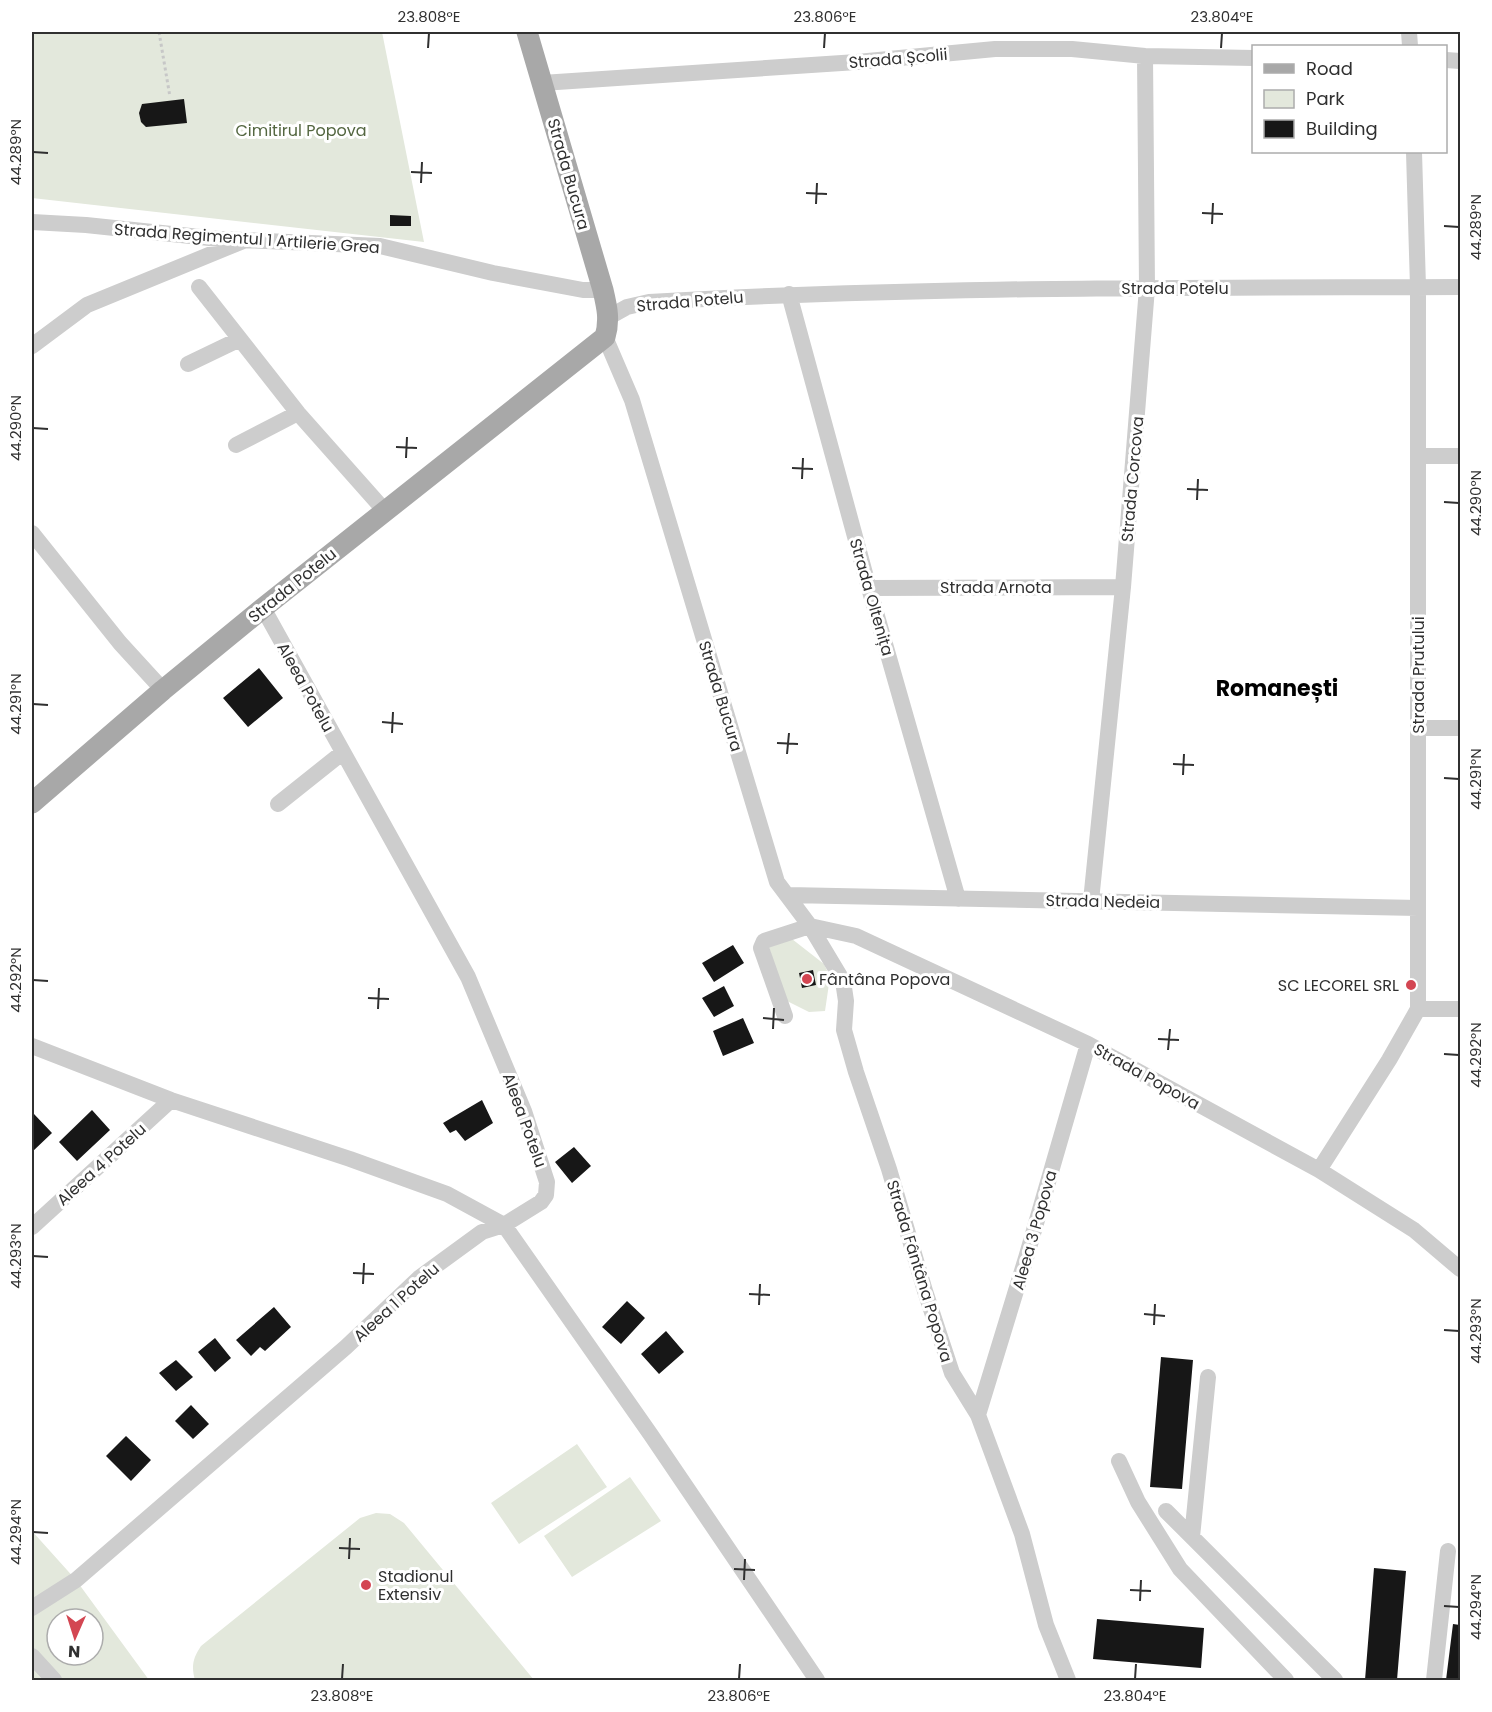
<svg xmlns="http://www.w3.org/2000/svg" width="1492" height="1712" font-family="Poppins,sans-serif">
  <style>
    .green { fill: #e3e8dc; fill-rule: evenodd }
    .building { fill: #171717 }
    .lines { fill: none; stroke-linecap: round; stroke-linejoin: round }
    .path { stroke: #c7c7c7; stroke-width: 3; stroke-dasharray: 3 3; stroke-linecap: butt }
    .minor { stroke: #cdcdcd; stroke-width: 16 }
    .major { stroke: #a8a8a8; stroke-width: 21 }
    .ticks { fill: none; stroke: #303030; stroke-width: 2 }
    .poi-dot { fill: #d34652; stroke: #fff; stroke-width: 2 }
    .labels { text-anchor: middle; stroke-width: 6; stroke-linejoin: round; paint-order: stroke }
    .street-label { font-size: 16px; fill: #303030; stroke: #fff }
    .park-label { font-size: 16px; fill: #546741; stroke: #fff }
    .poi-label { font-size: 16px; fill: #303030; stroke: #fff; text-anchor: start }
    .district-label { font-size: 22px; font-weight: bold; fill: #000; stroke: #fff }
    .neatline { fill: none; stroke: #303030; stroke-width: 2 }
    .ticks-label { font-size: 15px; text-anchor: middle; fill: #303030 }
  </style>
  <rect width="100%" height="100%" fill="#fff"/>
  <path class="green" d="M 32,32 L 382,32 L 424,242 L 32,198 Z
    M 792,939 L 824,964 L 830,977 L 825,1011 L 809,1012 L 785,1000 L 769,947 Z
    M 577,1444 L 607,1487 L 519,1544 L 491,1503 Z
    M 630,1477 L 661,1521 L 572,1577 L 544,1536 Z
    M 376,1513 L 390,1514 L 404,1523 L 534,1680 L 195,1680 C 191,1666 193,1658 201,1646 L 360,1518 Z
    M 32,1531 L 76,1580 L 149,1680 L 32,1680 ZM 57,1619 L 93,1619 L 93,1655 L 57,1655 Z"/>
  <path class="building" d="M 184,99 L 187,123 L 146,127 L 141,122 L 139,113 L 142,104 Z
    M 390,215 L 411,216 L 411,226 L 390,226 Z
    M 259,668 L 283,698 L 248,727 L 223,698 Z
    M 733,945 L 744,963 L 714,982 L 702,963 Z
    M 813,970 L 816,985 L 802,988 L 799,973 Z
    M 724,986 L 734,1006 L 714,1017 L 702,998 Z
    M 743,1018 L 754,1043 L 723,1056 L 713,1031 Z
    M 482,1100 L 493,1123 L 465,1141 L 456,1130 L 450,1133 L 443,1123 Z
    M 92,1110 L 110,1130 L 77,1161 L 59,1142 Z
    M 34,1114 L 52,1133 L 32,1152 L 32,1116 Z
    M 574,1147 L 591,1166 L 572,1183 L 555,1162 Z
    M 627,1301 L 645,1318 L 621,1344 L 602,1327 Z
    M 274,1307 L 291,1327 L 265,1351 L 260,1347 L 251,1356 L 236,1340 Z
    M 666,1331 L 684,1352 L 659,1374 L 641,1354 Z
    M 215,1338 L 231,1358 L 215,1372 L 198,1352 Z
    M 1161,1357 L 1193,1360 L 1182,1489 L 1150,1487 Z
    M 176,1360 L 193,1377 L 176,1391 L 159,1373 Z
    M 191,1405 L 209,1424 L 193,1439 L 175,1421 Z
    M 126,1436 L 151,1460 L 131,1481 L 106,1456 Z
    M 1374,1568 L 1406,1571 L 1397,1680 L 1365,1680 Z
    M 1097,1619 L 1204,1628 L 1201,1668 L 1093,1659 Z
    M 1453,1624 L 1460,1625 L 1460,1680 L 1446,1680 Z"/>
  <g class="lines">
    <path class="path" d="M 159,32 L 170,97"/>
    <path class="minor" d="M 1409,32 L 1410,46
      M 1446,60 L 1460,61
      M 542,83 L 857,62 L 995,49 L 1072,49 L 1145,56 L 1254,58
      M 32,222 L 86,225 L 219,239 L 380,246 L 493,273 L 583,290 L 603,290
      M 199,287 L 298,413 L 385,511
      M 789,294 L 869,588 L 958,899
      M 609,317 L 627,307 L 649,302 C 919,286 1190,288 1460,287
      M 605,337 L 632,400 L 777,882 L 810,926 L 843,981 L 846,1001 L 844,1030 L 856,1072 L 889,1169 L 925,1291 L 952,1373 L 978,1415 L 1022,1534 L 1046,1625 L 1068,1680
      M 32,346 L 87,305 L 243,241
      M 188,364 L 240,339
      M 236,445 L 298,413
      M 1418,456 L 1460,456
      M 32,533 L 120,643 L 163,690
      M 869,588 L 1123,587
      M 1418,728 L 1460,728
      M 278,804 L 342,753
      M 788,895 L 1418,908
      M 1091,901 L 1123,587 L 1147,288 L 1145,56
      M 810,926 L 856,936 L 1088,1044 L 1319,1170 L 1414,1230 L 1460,1269
      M 1418,1009 L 1460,1009
      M 785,1016 L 761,948 L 764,941 L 810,926
      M 32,1046 L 171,1100 L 350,1159 L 447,1194 L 504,1225 L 651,1435 L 817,1680
      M 1319,1170 L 1389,1060 L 1418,1009 L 1418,287 L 1414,152
      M 32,1227 L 171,1100
      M 978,1415 L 1026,1258 L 1088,1044
      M 1119,1461 L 1138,1502 L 1180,1569 L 1286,1680
      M 1166,1511 L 1335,1680
      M 1192,1537 L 1208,1377
      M 32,1608 L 76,1580 L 346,1347 L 419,1278 L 482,1232 L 504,1225 L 541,1202 L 546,1195 L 547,1182 L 524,1111 L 468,977 L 263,608
      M 32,1656 L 54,1680
      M 1434,1680 L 1448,1551"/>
    <path class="major" d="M 32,803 L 163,690 L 263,608 L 605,337 C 610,320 607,307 603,290 L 527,32"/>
  </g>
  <path class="ticks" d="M 428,48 L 429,33M 824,48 L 825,33M 1221,48 L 1222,33M 33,152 L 48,153M 411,172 L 432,173M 421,183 L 422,162M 806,193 L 827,194M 816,204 L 817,183M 1202,213 L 1223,214M 1212,224 L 1213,203M 1444,226 L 1459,227M 33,428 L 48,429M 396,447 L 417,448M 406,458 L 407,437M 792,468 L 813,469M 802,479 L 803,458M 1187,489 L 1208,490M 1197,500 L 1198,479M 1444,502 L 1459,503M 33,704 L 48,705M 382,722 L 403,724M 392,733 L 393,712M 777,743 L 798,744M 787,754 L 789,733M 1173,764 L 1194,765M 1183,775 L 1184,754M 1444,778 L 1459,779M 33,980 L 48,981M 368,998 L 389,999M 378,1009 L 379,988M 763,1018 L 784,1020M 773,1029 L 774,1008M 1158,1039 L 1179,1040M 1168,1050 L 1170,1029M 1444,1054 L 1459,1055M 33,1256 L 48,1257M 353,1273 L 374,1274M 363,1284 L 364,1263M 749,1294 L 770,1295M 759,1305 L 760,1284M 1144,1314 L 1165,1316M 1154,1325 L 1155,1304M 1444,1330 L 1459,1331M 33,1532 L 48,1533M 339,1548 L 360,1549M 349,1559 L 350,1538M 734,1569 L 755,1570M 744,1580 L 745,1559M 1130,1590 L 1151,1591M 1140,1601 L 1141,1580M 1444,1606 L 1459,1607M 342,1679 L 343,1664M 739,1679 L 740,1664M 1135,1679 L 1136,1664"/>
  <g class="poi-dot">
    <circle cx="807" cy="979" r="6"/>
    <circle cx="1411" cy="985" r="6"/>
    <circle cx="366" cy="1585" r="6"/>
  </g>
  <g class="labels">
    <g class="street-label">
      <text transform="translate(898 58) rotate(-5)" y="6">Strada Școlii</text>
      <text transform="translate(569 174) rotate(74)" y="6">Strada Bucura</text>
      <text transform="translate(247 238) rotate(4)" y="6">Strada Regimentul 1 Artilerie Grea</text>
      <text x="1175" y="294">Strada Potelu</text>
      <text transform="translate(690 301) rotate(-5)" y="6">Strada Potelu</text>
      <text transform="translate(1132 479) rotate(-85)" y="6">Strada Corcova</text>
      <text transform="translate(292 585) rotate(-39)" y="6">Strada Potelu</text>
      <text x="996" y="593">Strada Arnota</text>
      <text transform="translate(872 597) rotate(74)" y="6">Strada Oltenița</text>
      <text transform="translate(1418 675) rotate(-90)" y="6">Strada Prutului</text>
      <text transform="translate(306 687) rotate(61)" y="6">Aleea Potelu</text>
      <text transform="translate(721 696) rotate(73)" y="6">Strada Bucura</text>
      <text transform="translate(1103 901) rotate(1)" y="6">Strada Nedeia</text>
      <text transform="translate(1147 1076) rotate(29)" y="6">Strada Popova</text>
      <text transform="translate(525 1120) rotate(70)" y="6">Aleea Potelu</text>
      <text transform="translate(101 1164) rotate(-42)" y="6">Aleea 4 Potelu</text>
      <text transform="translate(1034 1230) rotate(-74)" y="6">Aleea 3 Popova</text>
      <text transform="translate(920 1271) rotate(73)" y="6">Strada Fântâna Popova</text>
      <text transform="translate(396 1302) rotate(-42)" y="6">Aleea 1 Potelu</text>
    </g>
    <g class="park-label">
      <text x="301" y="136">Cimitirul Popova</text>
    </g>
    <g class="poi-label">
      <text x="819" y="985">Fântâna Popova</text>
      <text x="1399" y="991" text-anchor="end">SC LECOREL SRL</text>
      <text x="378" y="1582">Stadionul<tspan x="378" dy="18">Extensiv</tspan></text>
    </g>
    <g class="district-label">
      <text x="1277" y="696">Romanești</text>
    </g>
  </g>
  <rect width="1492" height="1712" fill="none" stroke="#ffffff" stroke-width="66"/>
  <rect x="1252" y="45" width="195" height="108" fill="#ffffff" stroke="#acacac" stroke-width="1.5"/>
  <rect x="1264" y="64" width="30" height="9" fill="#a8a8a8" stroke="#acacac" stroke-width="1.5"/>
  <text x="1306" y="75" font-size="18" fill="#303030">Road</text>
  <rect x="1264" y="90" width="30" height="18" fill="#e3e8dc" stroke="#acacac" stroke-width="1.5"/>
  <text x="1306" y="105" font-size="18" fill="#303030">Park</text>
  <rect x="1264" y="120" width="30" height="18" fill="#171717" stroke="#acacac" stroke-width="1.5"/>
  <text x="1306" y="135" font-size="18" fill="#303030">Building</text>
  <g transform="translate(75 1637) rotate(183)"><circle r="28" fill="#ffffff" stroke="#acacac" stroke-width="1.5"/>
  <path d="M0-4.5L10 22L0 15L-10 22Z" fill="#d34652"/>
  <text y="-9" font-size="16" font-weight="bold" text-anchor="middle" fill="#303030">N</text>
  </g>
  <rect x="33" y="33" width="1426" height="1646" class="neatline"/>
  <g class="ticks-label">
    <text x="429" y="22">23.808°E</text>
    <text x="825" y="22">23.806°E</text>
    <text x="1222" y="22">23.804°E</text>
    <text transform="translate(16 152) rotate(-90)" y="5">44.289°N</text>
    <text transform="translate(1476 227) rotate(-90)" y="5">44.289°N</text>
    <text transform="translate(16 428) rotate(-90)" y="5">44.290°N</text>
    <text transform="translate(1476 503) rotate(-90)" y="5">44.290°N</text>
    <text transform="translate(16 704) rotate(-90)" y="5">44.291°N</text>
    <text transform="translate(1476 779) rotate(-90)" y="5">44.291°N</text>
    <text transform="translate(16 980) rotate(-90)" y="5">44.292°N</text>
    <text transform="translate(1476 1055) rotate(-90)" y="5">44.292°N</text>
    <text transform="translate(16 1256) rotate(-90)" y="5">44.293°N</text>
    <text transform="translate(1476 1331) rotate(-90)" y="5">44.293°N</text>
    <text transform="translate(16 1532) rotate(-90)" y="5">44.294°N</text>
    <text transform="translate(1476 1607) rotate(-90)" y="5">44.294°N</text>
    <text x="342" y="1701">23.808°E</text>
    <text x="739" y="1701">23.806°E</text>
    <text x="1135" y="1701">23.804°E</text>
  </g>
</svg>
